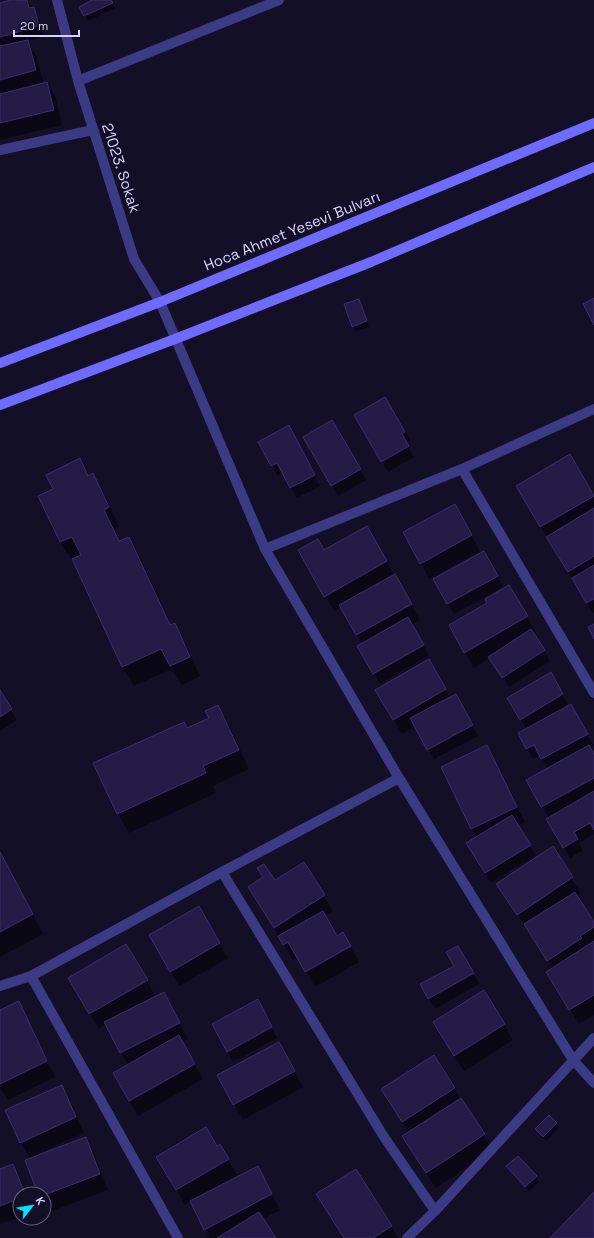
<svg xmlns="http://www.w3.org/2000/svg" width="594" height="1238" font-family="'Space Grotesk',sans-serif">
  <style>
    .shadow { fill: #0007 }
    .building { fill: #241b47; stroke: #3b2d73 }
    .lines { fill: none; stroke-linecap: round; stroke-linejoin: round }
    .minor { stroke: #3d3a85; stroke-width: 10 }
    .secondary { stroke: #6f6bff; stroke-width: 10 }
    .labels { text-anchor: middle; stroke-width: 3; stroke-linejoin: round; paint-order: stroke }
    .street-label { font-size: 15px; fill: #d9d4ff; stroke: #130f26 }
  </style>
  <rect width="100%" height="100%" fill="#130f26"/>
  <path class="shadow" d="M 13,0 L 27,0 L 39,18 L 44,36 L 28,41 L 36,56 L 44,84 L 47,83 L 56,98 L 62,125 L 0,140 L 0,4 Z
    M 95,0 L 111,0 L 115,8 L 88,21 L 80,7 Z
    M 359,300 L 369,327 L 356,331 L 353,326 Z
    M 385,398 L 411,442 L 407,444 L 414,457 L 388,472 L 355,415 Z
    M 332,421 L 366,480 L 338,496 L 304,438 Z
    M 294,437 L 320,486 L 297,498 L 283,473 L 278,476 L 259,442 Z
    M 570,455 L 594,496 L 594,612 L 593,613 L 517,486 Z
    M 79,460 L 89,476 L 92,474 L 104,494 L 119,527 L 114,529 L 120,542 L 128,538 L 140,557 L 171,626 L 174,624 L 185,644 L 200,676 L 182,685 L 172,669 L 134,686 L 123,667 L 74,560 L 72,561 L 60,542 L 39,496 L 54,489 Z
    M 463,521 L 480,551 L 429,579 L 421,563 Z
    M 367,527 L 420,620 L 412,624 L 429,655 L 380,684 L 358,646 L 362,644 L 342,607 L 334,611 L 299,551 L 324,552 Z
    M 483,552 L 503,587 L 454,614 L 434,579 Z
    M 509,587 L 536,632 L 533,634 L 550,661 L 509,687 L 490,658 L 474,668 L 450,626 L 489,604 Z
    M 429,661 L 450,698 L 461,705 L 478,736 L 434,759 L 416,726 L 402,734 L 377,690 Z
    M 550,673 L 568,704 L 562,708 L 577,716 L 593,745 L 589,747 L 594,755 L 594,834 L 579,843 L 583,850 L 570,858 L 548,819 L 549,818 L 528,780 L 548,769 L 540,755 L 533,759 L 527,749 L 519,733 L 526,729 L 508,698 Z
    M 0,692 L 17,720 L 0,731 Z
    M 218,707 L 229,726 L 249,769 L 213,786 L 216,793 L 129,833 L 118,814 L 95,764 L 187,730 L 210,719 Z
    M 486,746 L 525,822 L 518,826 L 536,855 L 491,883 L 474,854 L 477,838 L 442,768 Z
    M 552,848 L 581,893 L 576,896 L 594,923 L 594,1015 L 579,1024 L 556,987 L 553,968 L 497,884 Z
    M 0,852 L 43,934 L 0,957 Z
    M 303,863 L 333,911 L 325,916 L 337,937 L 343,934 L 359,962 L 315,987 L 298,957 L 293,960 L 258,902 L 263,878 L 258,868 L 274,882 Z
    M 199,908 L 228,958 L 179,986 L 150,936 Z
    M 126,945 L 156,997 L 164,993 L 172,1008 L 188,1039 L 182,1042 L 203,1079 L 138,1116 L 114,1073 L 128,1065 L 106,1024 L 99,1029 L 69,979 Z
    M 458,947 L 479,984 L 435,1009 L 421,985 L 455,966 Z
    M 484,992 L 513,1040 L 464,1071 L 443,1038 Z
    M 18,1002 L 26,1017 L 25,1017 L 49,1066 L 50,1066 L 55,1077 L 8,1100 L 0,1087 L 0,1011 Z
    M 263,1011 L 277,1038 L 233,1062 L 227,1051 Z
    M 287,1058 L 303,1087 L 243,1120 L 234,1104 Z
    M 61,1086 L 70,1101 L 84,1133 L 33,1156 L 34,1158 L 86,1138 L 94,1153 L 108,1190 L 49,1212 L 44,1204 L 44,1194 L 39,1194 L 30,1159 L 21,1142 Z
    M 454,1088 L 493,1150 L 436,1188 L 412,1152 L 409,1133 L 391,1105 Z
    M 556,1124 L 559,1128 L 546,1141 L 539,1134 L 536,1129 Z
    M 220,1145 L 237,1175 L 215,1188 L 215,1189 L 258,1168 L 280,1210 L 263,1219 L 274,1238 L 210,1238 L 191,1201 L 185,1205 L 157,1157 L 217,1147 Z
    M 13,1166 L 22,1181 L 27,1194 L 20,1194 L 20,1217 L 0,1224 L 0,1171 Z
    M 508,1166 L 536,1177 L 539,1182 L 529,1191 L 510,1171 Z
    M 391,1226 L 398,1238 L 344,1238 Z"/>
  <path class="building" d="M 10,0 L 27,0 L 29,8 L 34,7 L 39,26 L 0,37 L 0,3 Z
    M 92,0 L 111,0 L 113,3 L 84,16 L 79,7 Z
    M 28,40 L 36,70 L 0,80 L 0,46 Z
    M 47,82 L 54,110 L 0,123 L 0,94 Z
    M 594,298 L 594,325 L 583,304 Z
    M 359,299 L 367,321 L 352,327 L 344,304 Z
    M 385,397 L 405,432 L 402,434 L 409,446 L 381,462 L 354,415 Z
    M 332,420 L 361,469 L 331,486 L 303,437 Z
    M 289,425 L 315,475 L 290,488 L 277,463 L 271,466 L 258,442 Z
    M 570,454 L 594,496 L 540,527 L 516,486 Z
    M 80,458 L 88,476 L 93,473 L 109,507 L 104,510 L 119,541 L 129,537 L 170,625 L 175,623 L 190,657 L 170,666 L 161,649 L 122,667 L 72,559 L 81,555 L 72,537 L 60,542 L 38,496 L 53,489 L 46,475 Z
    M 455,504 L 472,535 L 420,564 L 403,532 Z
    M 594,508 L 594,556 L 568,572 L 546,537 Z
    M 367,526 L 387,561 L 324,597 L 298,550 L 318,539 L 324,550 Z
    M 484,551 L 498,576 L 447,604 L 433,579 Z
    M 594,565 L 594,599 L 586,603 L 572,578 Z
    M 395,574 L 412,604 L 356,635 L 339,605 Z
    M 509,585 L 528,616 L 464,653 L 449,625 L 487,603 L 485,599 Z
    M 408,617 L 424,645 L 373,674 L 357,646 Z
    M 594,624 L 594,639 L 588,627 Z
    M 531,629 L 545,650 L 502,678 L 488,657 Z
    M 429,659 L 446,689 L 393,720 L 375,690 Z
    M 551,672 L 563,694 L 520,720 L 507,698 Z
    M 0,690 L 12,709 L 0,717 Z
    M 456,694 L 473,725 L 427,750 L 410,718 Z
    M 571,704 L 588,734 L 541,759 L 534,745 L 526,749 L 518,733 Z
    M 218,705 L 239,750 L 203,766 L 206,773 L 117,814 L 93,763 L 184,722 L 187,728 L 209,718 L 205,711 Z
    M 487,745 L 517,807 L 471,829 L 441,767 Z
    M 589,745 L 594,754 L 594,778 L 541,807 L 526,780 Z
    M 594,791 L 594,830 L 590,823 L 574,832 L 578,839 L 563,848 L 546,819 Z
    M 512,815 L 531,845 L 485,873 L 466,843 Z
    M 553,846 L 573,877 L 517,915 L 496,884 Z
    M 0,852 L 33,914 L 0,932 Z
    M 304,862 L 325,895 L 274,928 L 248,887 L 263,877 L 257,868 L 264,864 L 275,880 Z
    M 575,892 L 594,922 L 594,927 L 580,936 L 582,938 L 547,961 L 524,924 Z
    M 199,906 L 220,943 L 170,972 L 149,935 Z
    M 323,911 L 337,936 L 343,932 L 351,946 L 305,972 L 288,942 L 283,945 L 278,936 Z
    M 594,941 L 594,995 L 569,1010 L 546,972 Z
    M 126,944 L 148,980 L 89,1014 L 68,978 Z
    M 458,946 L 474,973 L 428,999 L 420,984 L 454,966 L 446,952 Z
    M 484,990 L 505,1024 L 454,1056 L 433,1022 Z
    M 164,992 L 180,1023 L 120,1053 L 104,1022 Z
    M 258,999 L 272,1027 L 227,1052 L 212,1024 Z
    M 19,1001 L 47,1061 L 0,1084 L 0,1010 Z
    M 179,1035 L 195,1064 L 129,1101 L 113,1073 Z
    M 279,1042 L 295,1071 L 233,1105 L 217,1075 Z
    M 434,1055 L 455,1088 L 402,1122 L 381,1089 Z
    M 62,1085 L 76,1117 L 20,1143 L 5,1110 Z
    M 461,1098 L 485,1134 L 426,1173 L 402,1136 Z
    M 549,1115 L 557,1123 L 543,1137 L 535,1129 Z
    M 206,1127 L 217,1146 L 220,1144 L 229,1159 L 176,1190 L 156,1157 Z
    M 86,1137 L 100,1174 L 44,1195 L 44,1194 L 38,1194 L 25,1160 Z
    M 518,1156 L 537,1176 L 525,1187 L 506,1166 Z
    M 13,1164 L 25,1194 L 20,1194 L 20,1198 L 0,1206 L 0,1169 Z
    M 258,1166 L 272,1194 L 204,1230 L 190,1201 Z
    M 356,1169 L 392,1226 L 373,1238 L 344,1238 L 316,1194 Z
    M 594,1192 L 594,1238 L 550,1238 Z
    M 259,1212 L 276,1238 L 217,1238 Z"/>
  <g class="lines">
    <path class="minor" d="M 57,0 L 78,81 L 134,259 L 160,302 L 265,549 L 399,778 L 573,1060 L 594,1083
      M 78,81 L 279,0
      M 0,150 L 93,130
      M 462,469 L 594,693
      M 265,549 L 462,469 L 594,409
      M 222,872 L 384,1137 L 435,1211
      M 31,976 L 178,1238
      M 0,986 L 31,976 L 222,872 L 399,778
      M 407,1238 L 435,1211 L 594,1038"/>
    <path class="secondary" d="M 0,363 L 160,302 L 594,123
      M 0,405 L 175,339 L 371,262 L 594,167"/>
  </g>
  <g class="labels">
    <g class="street-label">
      <text transform="translate(121 168) rotate(72)" y="5">21023. Sokak</text>
      <text transform="translate(292 231) rotate(-22)" y="5">Hoca Ahmet Yesevi Bulvarı</text>
    </g>
  </g>
  <g transform="translate(32 1206) rotate(59)"><circle r="19" fill="#130f26" stroke="#625e7d"/>
  <path d="M0-3L7 15L0 10L-7 15Z" fill="#00e5ff"/>
  <text y="-6" font-size="11" font-weight="bold" text-anchor="middle" fill="#d9d4ff">K</text>
  </g>
  <path d="M14 30v6h65v-6" fill="none" stroke="#d9d4ff" stroke-width="2"/>
  <text x="20" y="30" font-size="12" fill="#d9d4ff" stroke="#130f26" stroke-width="3" paint-order="stroke">20 m</text>
</svg>
